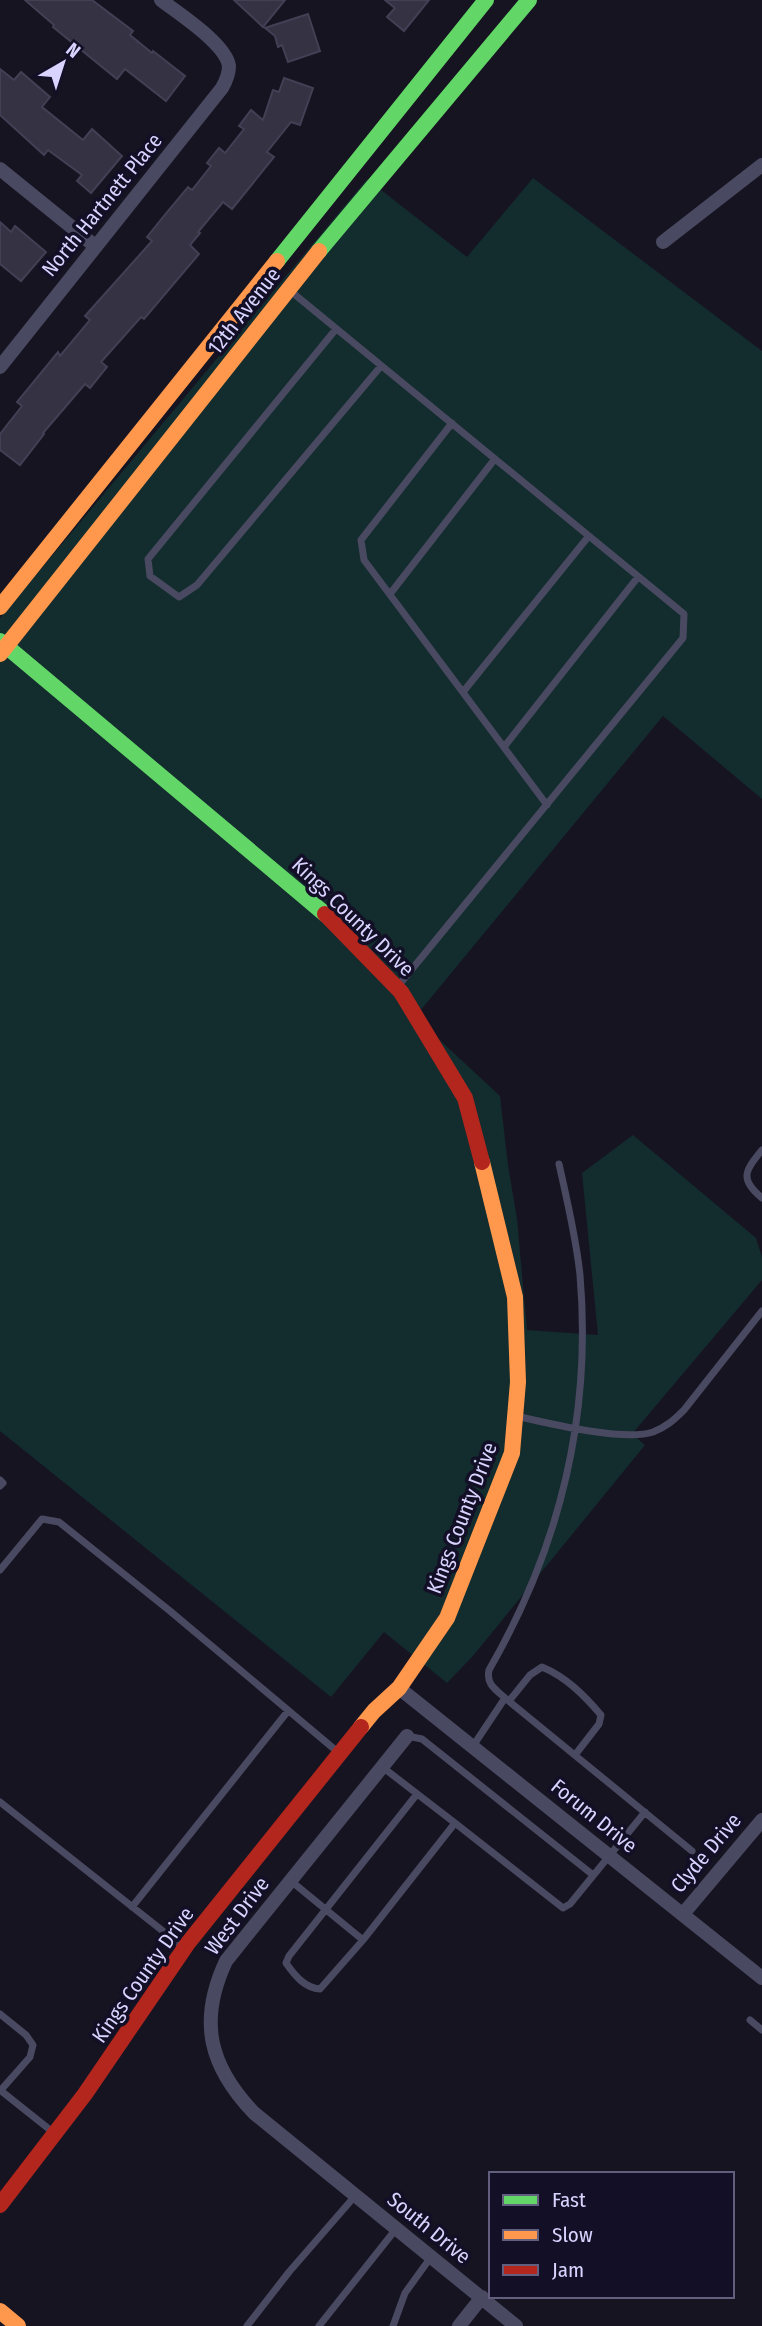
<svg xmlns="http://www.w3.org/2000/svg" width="762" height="2326" font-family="'Fira Sans Condensed',sans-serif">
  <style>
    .green { fill: #132c2d }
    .building { fill: #343243; stroke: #433f54; stroke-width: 2 }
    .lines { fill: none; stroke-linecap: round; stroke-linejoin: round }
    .lane { stroke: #4a4962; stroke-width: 7 }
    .street { stroke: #4a4962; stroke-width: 14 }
    .fast { stroke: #63d668; stroke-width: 16 }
    .slow { stroke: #ff974d; stroke-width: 16 }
    .jam { stroke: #b3261e; stroke-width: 16 }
    .labels { text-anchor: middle; stroke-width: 7; stroke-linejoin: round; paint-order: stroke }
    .street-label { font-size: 21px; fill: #d9d4ff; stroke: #130f26 }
  </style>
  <rect width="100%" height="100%" fill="#161421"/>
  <path class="green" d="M 533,178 L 762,351 L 762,799 L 663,716 L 415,1017 L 500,1096 L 508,1165 L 517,1219 L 527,1330 L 598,1335 L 582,1173 L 633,1135 L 756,1238 L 762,1257 L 762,1280 L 632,1434 L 645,1445 L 473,1656 L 447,1683 L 384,1632 L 331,1697 L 0,1431 L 0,618 L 367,179 L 467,257 Z"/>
  <path class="building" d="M 25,0 L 92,0 L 133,31 L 130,35 L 152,53 L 153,51 L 185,76 L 166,101 L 125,69 L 117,79 L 53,27 L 54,25 Z
    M 234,0 L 285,0 L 263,27 Z
    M 385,0 L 429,0 L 404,31 L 387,17 L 395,8 Z
    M 308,14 L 320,51 L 288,62 L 282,45 L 278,47 L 275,36 L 265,28 Z
    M 0,69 L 14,80 L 21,72 L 50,97 L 42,107 L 83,140 L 92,129 L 122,156 L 91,193 L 77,181 L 82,175 L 48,150 L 44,155 L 0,115 Z
    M 284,78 L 313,88 L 300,125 L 291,122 L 267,152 L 274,157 L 232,209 L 223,202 L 198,232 L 200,233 L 190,245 L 199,254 L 144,319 L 141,317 L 101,362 L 107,367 L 90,388 L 85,384 L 43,433 L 44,434 L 20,465 L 0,450 L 0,434 L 22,406 L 17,402 L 58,352 L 60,356 L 90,320 L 85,316 L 152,241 L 147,237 L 163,217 L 188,187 L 192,190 L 211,166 L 207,163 L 219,148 L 225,153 L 244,129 L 239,126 L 251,110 L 263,120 L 273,90 L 279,92 Z
    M 0,222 L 11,232 L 15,226 L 46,252 L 21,281 L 0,264 Z"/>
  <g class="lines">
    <path class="lane" d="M 288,289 L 684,614 L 683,638 L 399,985
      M 336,329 L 148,559 L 150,576 L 179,597 L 197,585 L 381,366
      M 452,423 L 361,540 L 364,560 L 547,805
      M 390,594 L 494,460
      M 463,692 L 588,537
      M 504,747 L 638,577
      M 762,1150 C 745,1171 739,1179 762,1198
      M 516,1416 C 547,1423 624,1442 653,1432 C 666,1427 674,1420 684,1410 L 762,1311
      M 0,1480 L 3,1483 L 0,1486
      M 0,1570 L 42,1519 L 59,1522 L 170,1611 L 339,1753
      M 505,1698 L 692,1851
      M 509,1701 L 530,1675 L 542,1667 C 566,1677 584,1695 601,1715 L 599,1724 L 575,1755
      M 407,1736 L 422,1739 L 593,1875
      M 473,1746 L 505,1698 C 495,1689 486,1684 489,1670 C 560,1547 592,1416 580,1275 C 576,1237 567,1200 559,1164
      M 381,1766 L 455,1823
      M 0,1802 L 183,1947
      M 291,1881 L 363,1940 L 455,1823 L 563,1908 L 570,1904 L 645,1812
      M 132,1907 L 288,1711
      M 363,1940 L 320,1989 C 305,1988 295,1976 286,1963 L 289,1956 L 417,1794
      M 0,2014 L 26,2035 L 33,2045 L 30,2057 L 1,2090
      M 750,2020 L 762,2030
      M 0,2090 L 54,2133
      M 247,2326 L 289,2272 L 355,2196
      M 319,2326 L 396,2229
      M 393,2326 L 405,2293 L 431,2257"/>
    <path class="street" d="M 0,169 L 95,246
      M 663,242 L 762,165
      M 0,367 L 222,88 C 226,81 229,74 229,66 C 226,44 179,14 161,0
      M 399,1688 L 762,1978
      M 407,1736 L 226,1961 C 198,2021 209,2066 254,2113 L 516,2326
      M 683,1914 L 762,1820
      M 459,2326 L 482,2297"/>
    <path class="fast" d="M 319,251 L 529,0
      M 277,261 L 486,0
      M 0,641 L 325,914"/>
    <path class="slow" d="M 0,607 L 277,261
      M 0,654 L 319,251
      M 361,1727 L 374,1711 L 399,1688 L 447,1618 L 512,1453 L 518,1382 L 515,1297 L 482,1162
      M 0,2311 L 18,2326"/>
    <path class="jam" d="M 325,914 L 401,992 L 465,1098 L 482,1162
      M 0,2205 L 85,2094 L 188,1943 L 361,1727"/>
  </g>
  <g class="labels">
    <g class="street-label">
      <text transform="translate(102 205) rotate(-51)" y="7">North Hartnett Place</text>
      <text transform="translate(244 311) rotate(-52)" y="7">12th Avenue</text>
      <text transform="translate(353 917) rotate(44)" y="7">Kings County Drive</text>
      <text transform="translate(462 1518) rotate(-69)" y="7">Kings County Drive</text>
      <text transform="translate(594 1816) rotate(39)" y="7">Forum Drive</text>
      <text transform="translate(706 1853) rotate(-50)" y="7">Clyde Drive</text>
      <text transform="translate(237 1916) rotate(-53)" y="7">West Drive</text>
      <text transform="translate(143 1975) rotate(-55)" y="7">Kings County Drive</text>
      <text transform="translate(429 2228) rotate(39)" y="7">South Drive</text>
    </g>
  </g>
  <rect x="489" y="2172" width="245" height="126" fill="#130f26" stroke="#625e7d" stroke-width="2"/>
  <rect x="503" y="2195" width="35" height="10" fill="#63d668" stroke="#625e7d" stroke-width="2"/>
  <text x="552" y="2207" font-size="21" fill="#d9d4ff">Fast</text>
  <rect x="503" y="2230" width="35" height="10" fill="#ff974d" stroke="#625e7d" stroke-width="2"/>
  <text x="552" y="2242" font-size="21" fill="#d9d4ff">Slow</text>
  <rect x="503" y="2265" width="35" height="10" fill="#b3261e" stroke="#625e7d" stroke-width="2"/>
  <text x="552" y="2277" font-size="21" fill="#d9d4ff">Jam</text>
  <g transform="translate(63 63) rotate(39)" stroke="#130f26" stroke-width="5" paint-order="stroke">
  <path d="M0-5L12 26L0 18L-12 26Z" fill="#d9d4ff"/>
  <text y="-10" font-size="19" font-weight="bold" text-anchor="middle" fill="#d9d4ff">N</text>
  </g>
</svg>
